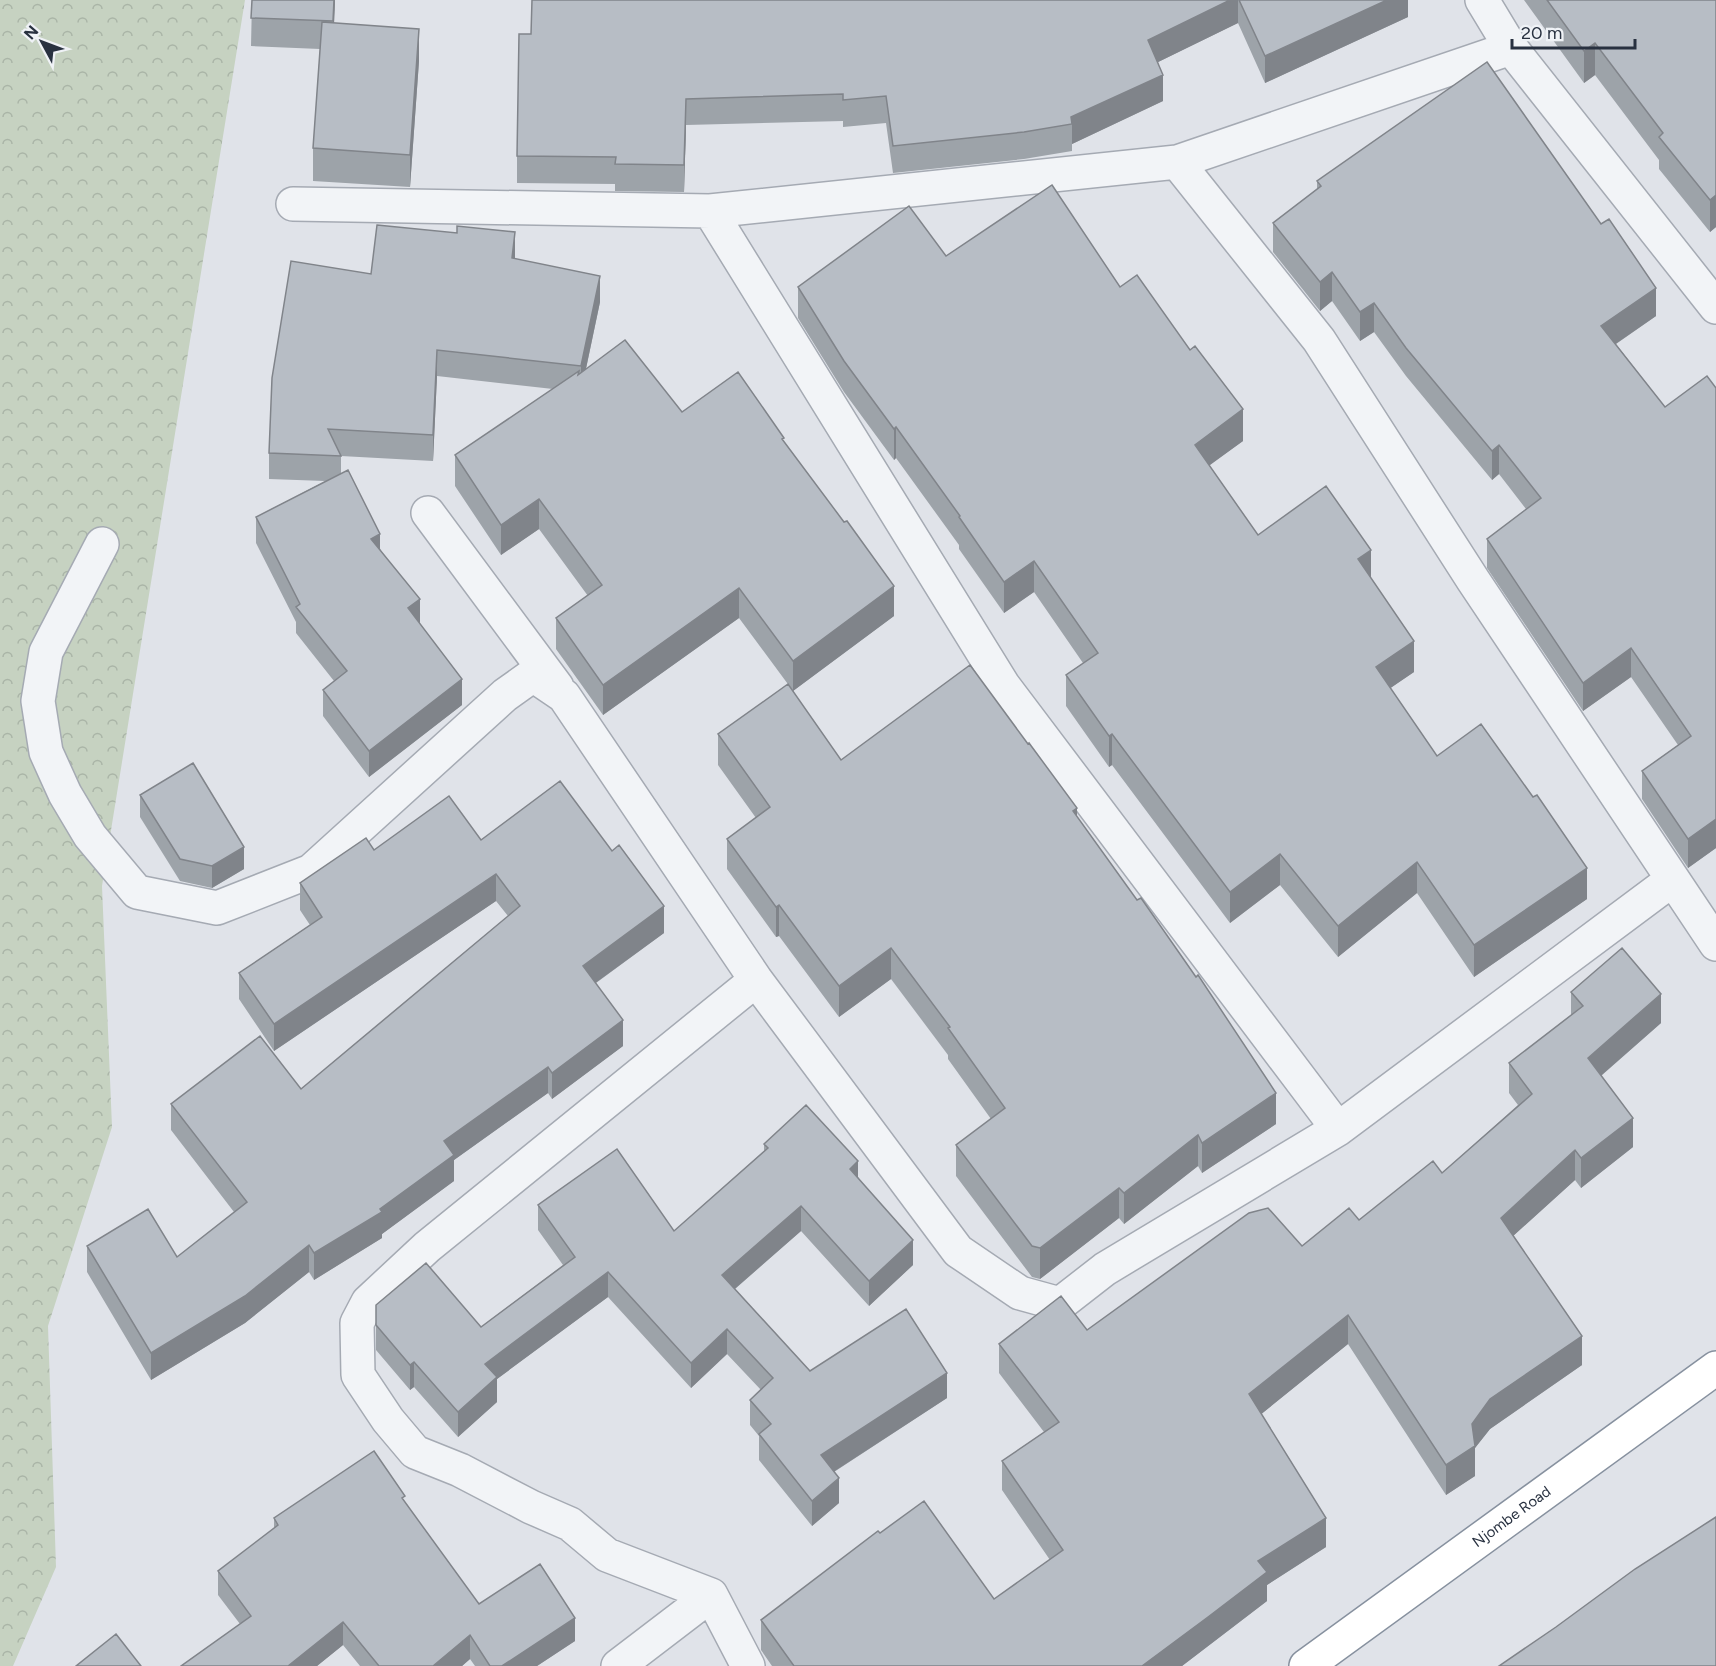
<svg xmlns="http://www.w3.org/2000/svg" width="1716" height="1666" font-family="Figtree,sans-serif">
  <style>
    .forest { fill: url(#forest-crowns) }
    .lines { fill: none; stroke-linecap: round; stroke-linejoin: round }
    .minor-casing { stroke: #a5aab3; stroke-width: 36 }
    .trunk-casing { stroke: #87919f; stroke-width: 36 }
    .minor { stroke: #f2f4f7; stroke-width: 33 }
    .trunk { stroke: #fff; stroke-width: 33 }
    .wall { fill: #9da3a9 }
    .shaded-wall { fill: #80848a }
    .building { fill: #b7bdc5; stroke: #80848a; stroke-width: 1.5 }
    .labels { text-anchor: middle; stroke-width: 4.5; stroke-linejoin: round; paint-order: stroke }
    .street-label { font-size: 15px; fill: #283140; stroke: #eff2f6 }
  </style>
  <defs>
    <pattern id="forest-crowns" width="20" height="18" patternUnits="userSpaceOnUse" patternTransform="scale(1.5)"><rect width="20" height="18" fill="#c6d2c1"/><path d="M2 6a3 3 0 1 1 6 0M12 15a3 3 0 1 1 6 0" fill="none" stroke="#aab5a7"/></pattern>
  </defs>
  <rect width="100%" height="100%" fill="#e0e3e9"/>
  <path class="forest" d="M 0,0 L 245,0 L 102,886 L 112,1127 L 48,1326 L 56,1567 L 13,1666 L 0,1666 Z"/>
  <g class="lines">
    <defs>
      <path id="minor" d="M 1482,0 L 1511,48 L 1716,307
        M 1177,162 L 1319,340 L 1473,580 L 1716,944
        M 293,204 L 710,211 L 1177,162 L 1511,48
        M 710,211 L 1003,685 L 1338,1129
        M 428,513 L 557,687
        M 102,544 L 46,652 L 38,701 L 46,752 L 65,794 L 90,836 L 137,892 L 217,908 L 311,871 L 505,695 L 533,675 L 564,696 L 756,980 L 958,1251 L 1020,1293 L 1060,1304 L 1105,1269 L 1338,1129 L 1672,880
        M 618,1666 L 711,1595
        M 748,1666 L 711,1595 L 607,1555 L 570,1524 L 531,1507 L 460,1470 L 415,1452 L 388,1420 L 358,1375 L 357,1323 L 368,1302 L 427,1247 L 756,980"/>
      <g id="trunk">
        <path id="s1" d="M 1306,1666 L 1716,1368"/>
      </g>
    </defs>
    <use href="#minor" class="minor-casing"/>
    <use href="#trunk" class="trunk-casing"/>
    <use href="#minor" class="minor"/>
    <use href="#trunk" class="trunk"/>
  </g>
  <path class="wall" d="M 252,0 L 335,0 L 334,23 L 419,61 L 410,187 L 313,181 L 313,148 L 320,49 L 251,46 Z
    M 532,0 L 1408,0 L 1408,17 L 1265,83 L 1238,23 L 1158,62 L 1163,101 L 1072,144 L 1072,151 L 1024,159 L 893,173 L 886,123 L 843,127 L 843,121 L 686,125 L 684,192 L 615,191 L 615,184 L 517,183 L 517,156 L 531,34 Z
    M 1524,0 L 1716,0 L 1716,227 L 1710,232 L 1659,169 L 1659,160 L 1595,75 L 1584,83 Z
    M 1317,181 L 1656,316 L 1616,344 L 1665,407 L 1716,388 L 1716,848 L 1688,868 L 1642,799 L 1642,771 L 1678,745 L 1631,677 L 1583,711 L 1487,568 L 1487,539 L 1526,509 L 1499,474 L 1492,480 L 1406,376 L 1374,332 L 1360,341 L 1332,301 L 1320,311 L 1273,252 L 1273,223 L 1317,189 Z
    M 946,256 L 1120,287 L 1243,441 L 1209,465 L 1258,535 L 1371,578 L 1414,672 L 1390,688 L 1437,756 L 1587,899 L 1474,977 L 1417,893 L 1338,957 L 1280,885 L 1230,923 L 1112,765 L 1109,767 L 1066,706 L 1066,675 L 1083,663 L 1034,592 L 1004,613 L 959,549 L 959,545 L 896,458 L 894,460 L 844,392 L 798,318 L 798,287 Z
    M 515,259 L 600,302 L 586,369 L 682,412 L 784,442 L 894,616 L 793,691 L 739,618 L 603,715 L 556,649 L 556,618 L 588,596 L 539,529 L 501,555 L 455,486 L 455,455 L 553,389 L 437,376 L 433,461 L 341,456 L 341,474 L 462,705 L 369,777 L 323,716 L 323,690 L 334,681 L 296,633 L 296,622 L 256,543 L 256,517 L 325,481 L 269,479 L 269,453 L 371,274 Z
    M 718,734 L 841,760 L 1077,817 L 1276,1124 L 1202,1173 L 1198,1166 L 1124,1224 L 1119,1218 L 1040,1279 L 1032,1277 L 956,1176 L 956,1145 L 991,1119 L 948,1059 L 948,1055 L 891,979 L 839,1017 L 779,936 L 776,937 L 727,869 L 727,839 L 756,818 L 718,765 Z
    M 140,795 L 244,869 L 212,888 L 180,881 L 140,817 Z
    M 481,840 L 664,933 L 596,983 L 623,1046 L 552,1099 L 548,1093 L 454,1160 L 454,1181 L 382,1234 L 382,1238 L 314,1280 L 309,1272 L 245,1323 L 151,1380 L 87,1272 L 87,1246 L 177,1257 L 234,1212 L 171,1130 L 171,1104 L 301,1089 L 508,916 L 496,901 L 274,1051 L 239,999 L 239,973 L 310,925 L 300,910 L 300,883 L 374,850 Z
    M 1571,992 L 1661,1023 L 1601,1076 L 1633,1147 L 1581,1188 L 1575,1180 L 1513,1236 L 1582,1365 L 1490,1429 L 1475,1448 L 1475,1476 L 1446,1495 L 1348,1344 L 1261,1414 L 1326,1547 L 1267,1585 L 1267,1601 L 1182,1666 L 772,1666 L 761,1650 L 761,1620 L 880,1533 L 994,1599 L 1050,1560 L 1002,1490 L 1002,1461 L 1044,1432 L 999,1373 L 999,1344 L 1087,1330 L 1302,1246 L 1359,1220 L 1442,1173 L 1518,1105 L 1509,1093 L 1509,1063 L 1571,1015 Z
    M 764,1144 L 858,1177 L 913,1265 L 869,1306 L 801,1231 L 735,1289 L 810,1371 L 947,1398 L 834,1472 L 839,1503 L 812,1526 L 759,1460 L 759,1436 L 750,1425 L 750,1400 L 761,1390 L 727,1354 L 691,1388 L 608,1297 L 497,1379 L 497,1402 L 458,1437 L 414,1387 L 410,1390 L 376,1350 L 376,1305 L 481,1327 L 563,1265 L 538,1230 L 538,1205 L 674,1231 L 764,1151 Z
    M 405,1503 L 479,1604 L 575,1641 L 537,1666 L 475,1666 L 470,1659 L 462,1666 L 360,1666 L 343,1645 L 317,1666 L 181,1666 L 240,1624 L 218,1595 L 218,1571 L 274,1529 L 274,1518 Z"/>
  <path class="shaded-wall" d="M 334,0 L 335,0 L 333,49 L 333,21 Z
    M 1230,0 L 1238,0 L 1238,23 L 1148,67 L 1148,40 Z
    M 1387,0 L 1408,0 L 1408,17 L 1265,83 L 1265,56 Z
    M 419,29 L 419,61 L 410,187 L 410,155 Z
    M 1595,43 L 1595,75 L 1584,83 L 1584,51 Z
    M 1163,75 L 1163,101 L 1072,144 L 1072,124 L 1071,117 Z
    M 686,99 L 686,125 L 684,192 L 684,165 Z
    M 1716,195 L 1716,227 L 1710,232 L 1710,200 Z
    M 515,232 L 515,258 L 512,258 Z
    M 1332,272 L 1332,301 L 1320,311 L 1320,282 Z
    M 600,276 L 600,302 L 581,392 L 581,366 Z
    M 1656,288 L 1656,316 L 1601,354 L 1601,326 Z
    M 1374,303 L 1374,332 L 1360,341 L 1360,312 Z
    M 437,350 L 437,376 L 433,461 L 433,435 Z
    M 1243,409 L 1243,441 L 1195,476 L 1195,445 Z
    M 896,427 L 896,458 L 894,460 L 894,429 Z
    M 1499,445 L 1499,474 L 1492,480 L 1492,451 Z
    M 539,499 L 539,529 L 501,555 L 501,525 Z
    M 380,534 L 380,560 L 371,539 Z
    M 1371,550 L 1371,581 L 1358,559 Z
    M 1034,561 L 1034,592 L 1004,613 L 1004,582 Z
    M 894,586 L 894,616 L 793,691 L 793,661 Z
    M 739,588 L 739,618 L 603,715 L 603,685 Z
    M 420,599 L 420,625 L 408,608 Z
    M 1414,641 L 1414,672 L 1376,698 L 1376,667 Z
    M 1631,648 L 1631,677 L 1583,711 L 1583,683 Z
    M 462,679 L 462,705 L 369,777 L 369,751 Z
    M 1112,734 L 1112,765 L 1109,767 L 1109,736 Z
    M 1077,808 L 1077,839 L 1073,811 Z
    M 1716,819 L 1716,848 L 1688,868 L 1688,839 Z
    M 244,847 L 244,869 L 212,888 L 212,866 Z
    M 1280,854 L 1280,885 L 1230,923 L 1230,892 Z
    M 1417,862 L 1417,893 L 1338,957 L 1338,926 Z
    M 1587,868 L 1587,899 L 1474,977 L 1474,945 Z
    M 496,874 L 496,901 L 274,1051 L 274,1024 Z
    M 779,905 L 779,936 L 776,937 L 776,907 Z
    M 664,906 L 664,933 L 583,992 L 583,966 Z
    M 891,948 L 891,979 L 839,1017 L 839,986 Z
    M 1661,994 L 1661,1023 L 1588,1087 L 1588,1058 Z
    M 623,1020 L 623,1046 L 552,1099 L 552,1073 Z
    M 548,1067 L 548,1093 L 454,1160 L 454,1181 L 382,1234 L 382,1238 L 314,1280 L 314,1253 L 380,1209 L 444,1141 Z
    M 1276,1093 L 1276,1124 L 1202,1173 L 1202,1143 Z
    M 1633,1118 L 1633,1147 L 1581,1188 L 1581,1158 Z
    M 1198,1135 L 1198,1166 L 1124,1224 L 1124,1193 Z
    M 1575,1150 L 1575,1180 L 1501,1247 L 1501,1218 Z
    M 858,1161 L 858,1186 L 850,1169 Z
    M 1119,1188 L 1119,1218 L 1040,1279 L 1040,1248 Z
    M 801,1206 L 801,1231 L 722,1300 L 722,1275 Z
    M 913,1240 L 913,1265 L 869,1306 L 869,1281 Z
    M 309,1245 L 309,1272 L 245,1323 L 151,1380 L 151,1353 Z
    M 608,1272 L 608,1297 L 497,1379 L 497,1402 L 458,1437 L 458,1412 L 485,1364 Z
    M 1348,1315 L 1348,1344 L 1249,1424 L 1249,1394 Z
    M 727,1329 L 727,1354 L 691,1388 L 691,1363 Z
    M 1582,1336 L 1582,1365 L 1490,1429 L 1475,1448 L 1475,1476 L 1446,1495 L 1446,1465 L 1472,1424 L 1490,1399 Z
    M 414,1362 L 414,1387 L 410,1390 L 410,1365 Z
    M 947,1373 L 947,1398 L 821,1480 L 821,1455 Z
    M 839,1478 L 839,1503 L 812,1526 L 812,1501 Z
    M 1326,1518 L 1326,1547 L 1267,1585 L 1267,1601 L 1182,1666 L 1142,1666 L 1258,1561 Z
    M 575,1618 L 575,1641 L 537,1666 L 502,1666 Z
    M 343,1622 L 343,1645 L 317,1666 L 288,1666 Z
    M 470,1635 L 470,1659 L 462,1666 L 433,1666 Z"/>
  <path class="building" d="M 252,0 L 334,0 L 333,21 L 251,18 Z
    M 532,0 L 1230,0 L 1148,40 L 1163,75 L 1071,117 L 1072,124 L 1024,132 L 893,146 L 886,96 L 843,100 L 843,94 L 686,99 L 684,165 L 615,164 L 616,157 L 517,156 L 519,34 L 531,34 Z
    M 1239,0 L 1387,0 L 1265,56 Z
    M 1547,0 L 1716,0 L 1716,195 L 1710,200 L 1659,137 L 1663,133 L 1595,43 L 1584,51 Z
    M 322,22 L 419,29 L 410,155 L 313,148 Z
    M 1487,62 L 1601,224 L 1609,219 L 1656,288 L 1601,326 L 1665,407 L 1707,376 L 1716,388 L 1716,819 L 1688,839 L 1642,771 L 1691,736 L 1631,648 L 1583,683 L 1487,539 L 1541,498 L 1499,445 L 1492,451 L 1406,348 L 1374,303 L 1360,312 L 1332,272 L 1320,282 L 1273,223 L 1321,186 L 1317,181 Z
    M 1052,185 L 1120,287 L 1137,275 L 1190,350 L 1195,346 L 1243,409 L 1195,445 L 1258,535 L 1326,486 L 1371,550 L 1358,559 L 1414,641 L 1376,667 L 1437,756 L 1481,724 L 1533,797 L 1537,795 L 1587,868 L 1474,945 L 1417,862 L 1338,926 L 1280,854 L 1230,892 L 1112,734 L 1109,736 L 1066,675 L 1098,653 L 1034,561 L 1004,582 L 959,517 L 960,516 L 896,427 L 894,429 L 844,361 L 798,287 L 909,206 L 946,256 Z
    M 377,225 L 457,233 L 457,226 L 515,232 L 512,258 L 600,276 L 581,366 L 437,350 L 433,435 L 328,429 L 341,456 L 269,453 L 272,378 L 291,261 L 371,274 Z
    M 625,340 L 682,412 L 738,372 L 784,438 L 782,439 L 844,522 L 847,521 L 894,586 L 793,661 L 739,588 L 603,685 L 556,618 L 602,585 L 539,499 L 501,525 L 455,455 L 579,371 L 578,375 Z
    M 348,470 L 380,534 L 371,539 L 420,599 L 408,608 L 462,679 L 369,751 L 323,690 L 347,671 L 296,607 L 300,604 L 256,517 Z
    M 970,665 L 1028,744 L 1029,743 L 1077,808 L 1073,811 L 1137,900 L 1141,898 L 1196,977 L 1198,975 L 1276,1093 L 1202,1143 L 1198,1135 L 1124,1193 L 1119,1188 L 1040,1248 L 1032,1246 L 956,1145 L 1005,1108 L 948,1028 L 950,1027 L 891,948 L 839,986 L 779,905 L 776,907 L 727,839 L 770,807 L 718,734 L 788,684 L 841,760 Z
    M 193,763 L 244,847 L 212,866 L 180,859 L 140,795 Z
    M 560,781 L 612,851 L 619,845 L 664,906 L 583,966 L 623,1020 L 552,1073 L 548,1067 L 444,1141 L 454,1155 L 380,1209 L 382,1212 L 314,1253 L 309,1245 L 245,1296 L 151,1353 L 87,1246 L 148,1209 L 177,1257 L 247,1202 L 171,1104 L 260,1036 L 301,1089 L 520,906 L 496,874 L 274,1024 L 239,973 L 322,917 L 300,883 L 366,838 L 374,850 L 449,796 L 481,840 Z
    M 1622,948 L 1661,994 L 1588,1058 L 1633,1118 L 1581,1158 L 1575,1150 L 1501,1218 L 1582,1336 L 1490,1399 L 1472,1424 L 1475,1446 L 1446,1465 L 1348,1315 L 1249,1394 L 1326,1518 L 1258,1561 L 1267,1572 L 1208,1617 L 1142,1666 L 794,1666 L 761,1620 L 878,1531 L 880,1533 L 924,1501 L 994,1599 L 1063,1550 L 1002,1461 L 1059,1422 L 999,1344 L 1061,1296 L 1087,1330 L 1249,1213 L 1268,1208 L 1302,1246 L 1349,1208 L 1359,1220 L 1433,1161 L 1442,1173 L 1532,1094 L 1509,1063 L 1583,1006 L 1571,992 Z
    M 806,1105 L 858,1161 L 850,1169 L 913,1240 L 869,1281 L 801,1206 L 722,1275 L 810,1371 L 906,1309 L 947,1373 L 821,1455 L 839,1478 L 812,1501 L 759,1434 L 771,1424 L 750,1400 L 773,1378 L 727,1329 L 691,1363 L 608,1272 L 485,1364 L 497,1377 L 458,1412 L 414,1362 L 410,1365 L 376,1325 L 376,1305 L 426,1263 L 481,1327 L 575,1257 L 538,1205 L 617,1149 L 674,1231 L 768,1148 L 764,1144 Z
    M 374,1451 L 405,1496 L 402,1498 L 479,1604 L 540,1564 L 575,1618 L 502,1666 L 490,1666 L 470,1635 L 433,1666 L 379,1666 L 343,1622 L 288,1666 L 181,1666 L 251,1616 L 218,1571 L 278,1525 L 274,1518 Z
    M 1716,1517 L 1716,1666 L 1499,1666 L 1556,1627 L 1635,1569 Z
    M 116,1634 L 141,1666 L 76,1666 Z"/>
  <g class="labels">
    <g class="street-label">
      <text dy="5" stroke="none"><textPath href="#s1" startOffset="254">Njombe Road</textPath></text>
    </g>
  </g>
  <g transform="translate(42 42) rotate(311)" stroke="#eff2f6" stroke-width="4.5" paint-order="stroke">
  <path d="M0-4.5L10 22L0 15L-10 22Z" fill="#283140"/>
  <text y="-9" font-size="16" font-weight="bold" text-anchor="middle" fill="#283140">N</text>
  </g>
  <path d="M1512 39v9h123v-9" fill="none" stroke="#283140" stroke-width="3"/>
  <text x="1521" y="39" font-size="18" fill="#283140" stroke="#eff2f6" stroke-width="4.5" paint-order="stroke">20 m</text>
</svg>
